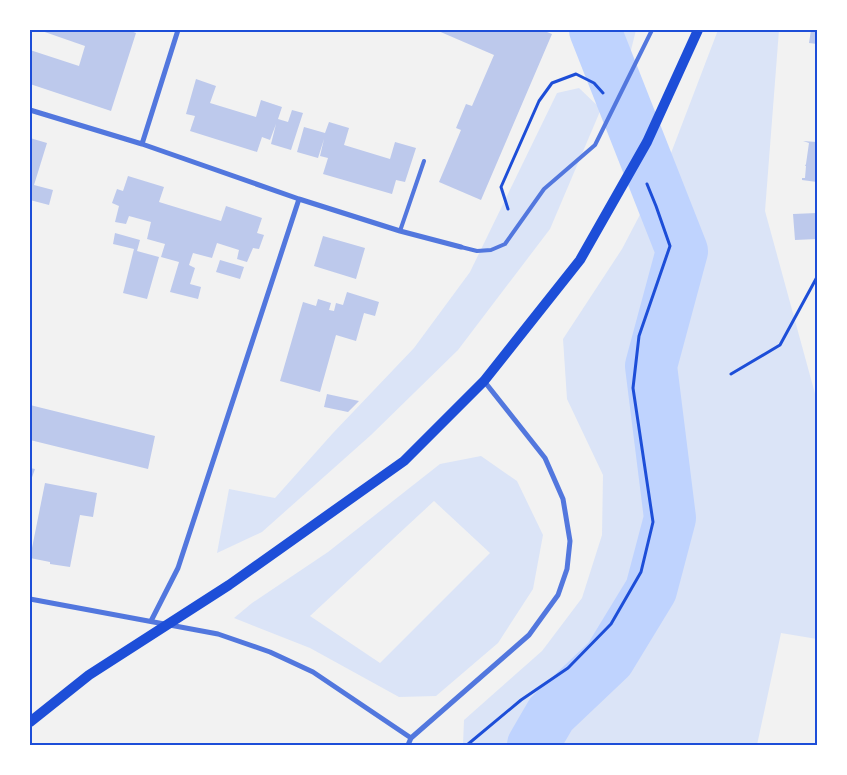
<svg xmlns="http://www.w3.org/2000/svg" width="847" height="775" font-family="Cabin,sans-serif">
  <style>
    .green { fill: #dbe4f7; fill-rule: evenodd }
    .lines { fill: none; stroke-linecap: round; stroke-linejoin: round }
    .river { stroke: #bfd3fe; stroke-width: 52 }
    .building { fill: #bdc9ec }
    .path { stroke: #1d4ed8; stroke-width: 3 }
    .service { stroke: #5277de; stroke-width: 4 }
    .minor { stroke: #5277de; stroke-width: 5 }
    .secondary { stroke: #1d4ed8; stroke-width: 10 }
    .neatline { fill: none; stroke: #1d4ed8; stroke-width: 2 }
  </style>
  <rect width="100%" height="100%" fill="#f2f2f2"/>
  <path class="green" d="M 602,30 L 636,30 L 631,50 L 619,63 Z
    M 718,30 L 779,30 L 765,211 L 817,401 L 817,639 L 781,633 L 757,745 L 463,745 L 464,720 L 542,651 L 582,598 L 602,535 L 603,475 L 567,399 L 563,339 L 622,249 L 668,161 Z
    M 579,88 L 601,109 L 550,229 L 458,350 L 371,435 L 262,532 L 217,553 L 229,489 L 275,498 L 333,433 L 414,348 L 470,272 L 557,93 Z
    M 481,456 L 517,481 L 543,535 L 533,589 L 498,643 L 436,696 L 399,697 L 310,648 L 234,618 L 252,603 L 328,552 L 440,464 ZM 434,501 L 490,553 L 380,663 L 310,616 Z"/>
  <g class="lines">
    <path class="river" d="M 533,745 L 551,714 L 609,659 L 651,590 L 670,518 L 651,366 L 682,251 L 595,30"/>
  </g>
  <path class="building" d="M 39,30 L 128,30 L 136,33 L 111,111 L 30,84 L 30,50 L 79,66 L 85,46 Z
    M 436,30 L 542,30 L 552,34 L 481,200 L 439,182 L 461,130 L 456,128 L 466,104 L 472,106 L 494,55 Z
    M 811,30 L 817,30 L 817,44 L 809,43 Z
    M 196,79 L 216,86 L 210,103 L 256,117 L 261,100 L 282,107 L 278,119 L 288,122 L 292,110 L 303,113 L 291,150 L 271,144 L 276,124 L 270,140 L 262,137 L 257,152 L 190,131 L 195,116 L 186,114 Z
    M 329,122 L 349,128 L 344,145 L 390,159 L 395,142 L 416,148 L 405,182 L 396,180 L 392,194 L 323,174 L 328,158 L 320,156 L 324,139 L 318,158 L 297,152 L 304,127 L 325,133 Z
    M 30,138 L 47,143 L 34,185 L 53,190 L 49,205 L 30,200 Z
    M 803,141 L 817,142 L 817,182 L 802,180 L 802,178 L 805,178 L 806,166 L 805,166 L 806,164 L 809,143 Z
    M 128,176 L 164,187 L 159,202 L 221,221 L 226,206 L 262,218 L 257,233 L 264,235 L 259,249 L 253,248 L 247,262 L 237,259 L 239,250 L 217,243 L 212,258 L 193,253 L 189,265 L 195,268 L 190,284 L 201,287 L 198,299 L 170,292 L 179,262 L 161,257 L 165,244 L 147,239 L 151,222 L 129,216 L 126,224 L 115,222 L 119,206 L 112,203 L 117,189 L 123,191 Z
    M 817,213 L 817,239 L 795,240 L 793,214 Z
    M 115,233 L 140,240 L 137,251 L 159,257 L 147,299 L 123,293 L 134,249 L 113,244 Z
    M 323,236 L 365,248 L 356,279 L 314,266 Z
    M 220,260 L 244,267 L 240,279 L 216,272 Z
    M 347,292 L 379,302 L 375,316 L 364,313 L 356,341 L 336,335 L 320,392 L 280,381 L 303,302 L 316,306 L 318,299 L 331,303 L 329,310 L 334,311 L 336,303 L 343,305 Z
    M 327,394 L 359,401 L 348,412 L 324,407 Z
    M 30,405 L 155,436 L 148,469 L 30,440 Z
    M 30,468 L 35,469 L 30,483 Z
    M 45,483 L 97,493 L 93,517 L 80,515 L 70,567 L 50,564 L 50,562 L 30,558 Z"/>
  <g class="lines">
    <path class="path" d="M 508,209 L 501,187 L 539,101 L 552,83 L 576,74 L 594,83 L 603,93
      M 731,374 L 780,345 L 817,277
      M 467,745 L 521,700 L 568,668 L 611,624 L 641,572 L 653,522 L 633,388 L 639,336 L 670,246 L 656,206 L 647,184"/>
    <path class="service" d="M 400,231 L 424,161
      M 461,247 L 477,251 L 491,250 L 505,244 L 544,189 L 595,145 L 652,30"/>
    <path class="minor" d="M 30,110 L 142,144 L 299,199 L 400,231 L 461,247
      M 142,144 L 178,30
      M 30,599 L 218,634 L 270,652 L 313,672 L 411,738
      M 151,621 L 178,568 L 299,199
      M 408,745 L 411,738 L 529,635 L 558,595 L 567,569 L 570,541 L 563,499 L 545,458 L 484,381"/>
    <path class="secondary" d="M 30,722 L 89,675 L 229,585 L 404,461 L 484,381 L 580,260 L 647,142 L 698,30"/>
  </g>
  <rect width="847" height="775" fill="none" stroke="#ffffff" stroke-width="62"/>
  <rect x="31" y="31" width="785" height="713" class="neatline"/>
</svg>
